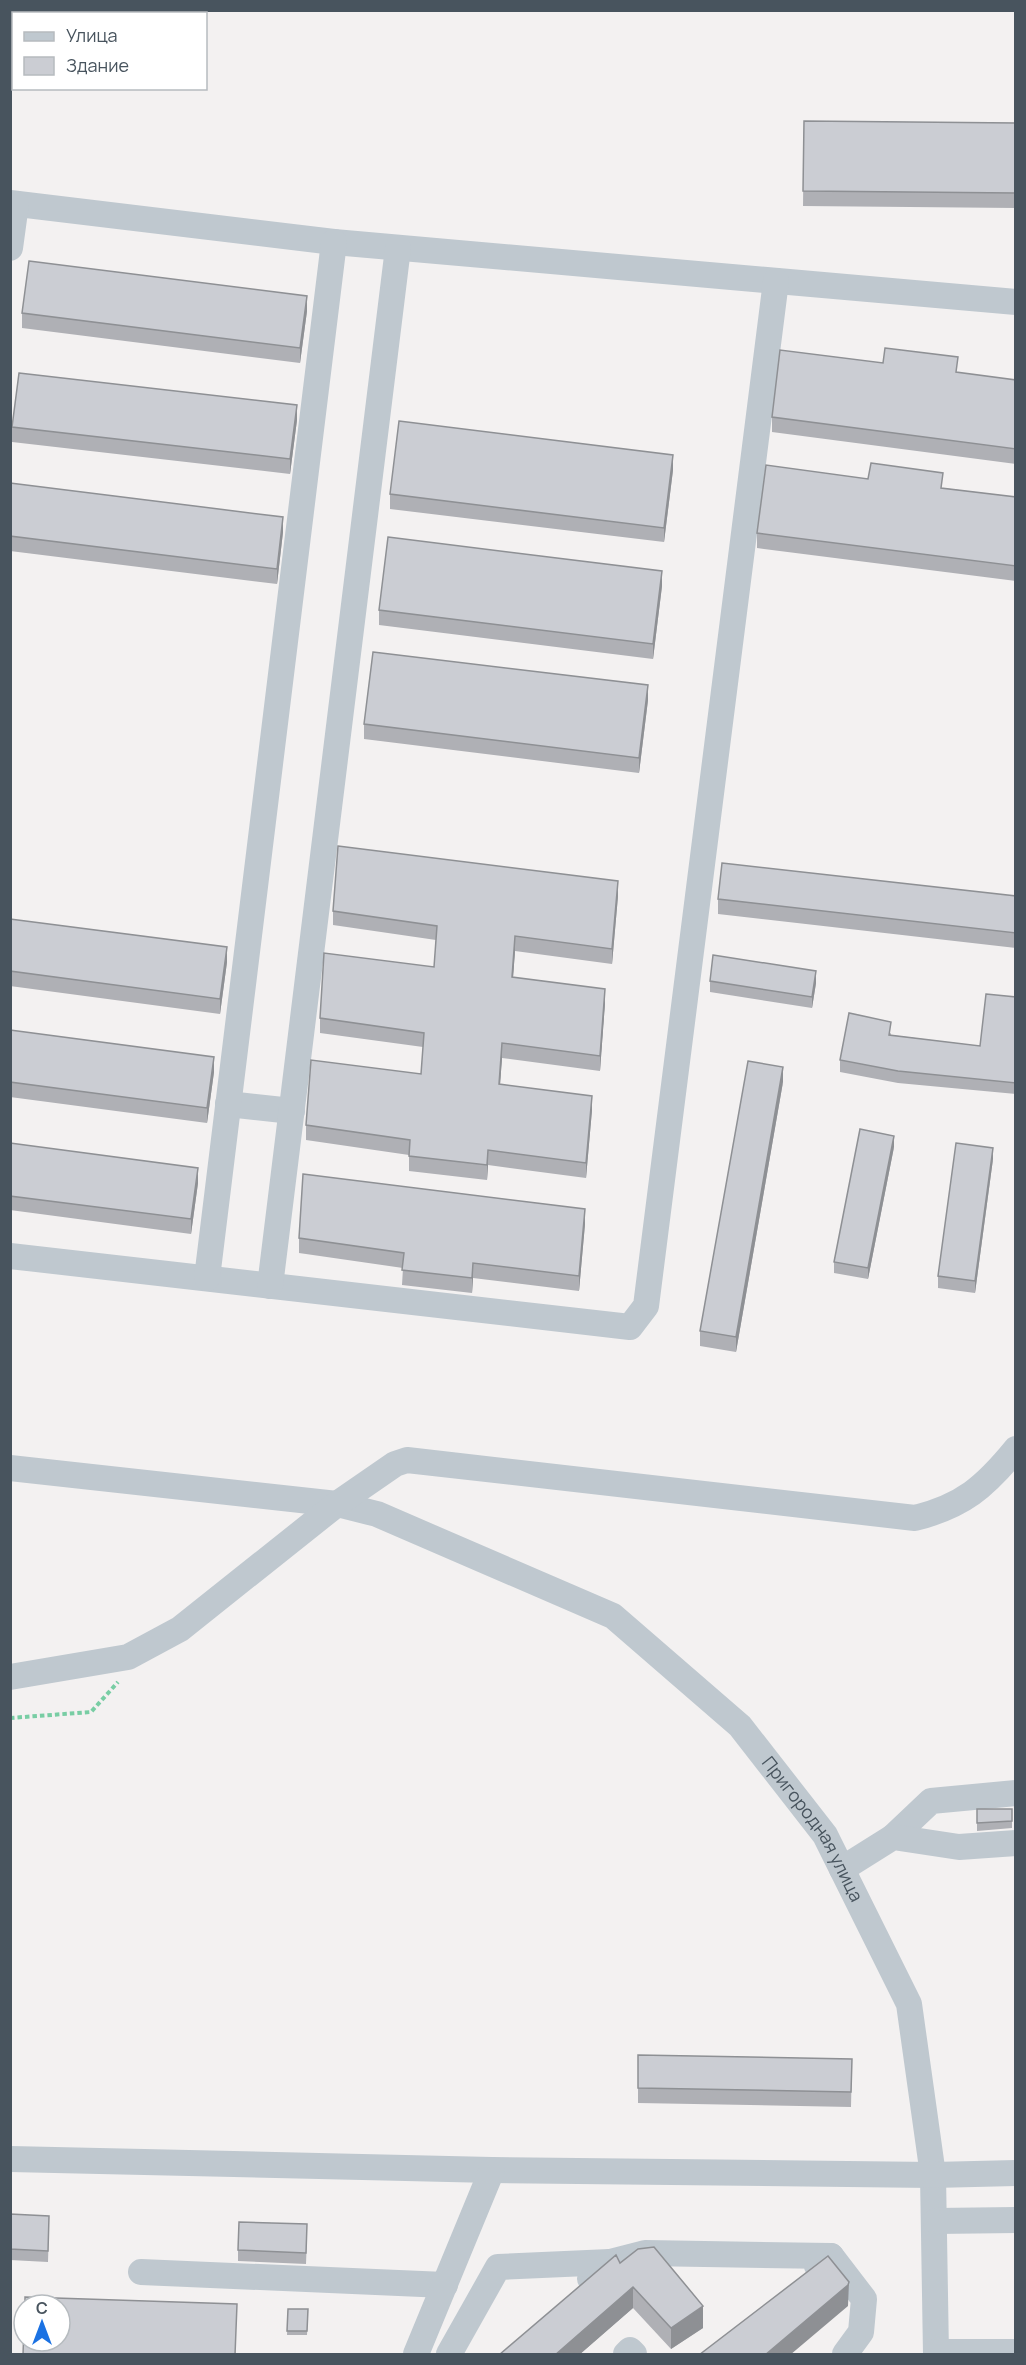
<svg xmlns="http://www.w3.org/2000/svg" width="1026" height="2365" font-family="Manrope,sans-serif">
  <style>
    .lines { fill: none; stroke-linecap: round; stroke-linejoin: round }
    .path { stroke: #78cda4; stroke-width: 4; stroke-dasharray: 4.5 3; stroke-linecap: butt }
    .minor { stroke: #bfc8cf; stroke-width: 26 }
    .wall { fill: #afb0b5 }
    .shaded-wall { fill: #8e9094 }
    .building { fill: #cbcdd3; stroke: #8e9094; stroke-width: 1.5 }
    .labels { text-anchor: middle; stroke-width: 4.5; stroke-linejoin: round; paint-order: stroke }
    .street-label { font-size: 18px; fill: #48545e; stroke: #fff }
  </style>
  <rect width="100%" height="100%" fill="#f3f1f1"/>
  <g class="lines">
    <path class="path" d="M 10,1718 L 91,1712 L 118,1682"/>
    <g class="minor">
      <path d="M 10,203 L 334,242 L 1016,302"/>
      <path d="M 10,248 L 16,204"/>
      <path d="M 228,1104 L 292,1111"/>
      <path d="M 10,1256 L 630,1327 L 646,1306 L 776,281"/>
      <path d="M 207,1278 L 334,242"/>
      <path d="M 270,1286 L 398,248"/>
      <path id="s1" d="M 10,1468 L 337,1504 L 377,1514 L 613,1616 L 740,1726 L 825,1835 L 909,2004 L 933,2175 L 936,2354"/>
      <path d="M 10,1677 L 128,1657 L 180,1629 L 337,1504 L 395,1464 L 407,1460 L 915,1518 C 963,1506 985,1487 1016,1449"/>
      <path d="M 893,1837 L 931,1801 L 1016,1793"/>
      <path d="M 842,1869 L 893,1837 L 959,1847 L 1016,1843"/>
      <path d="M 10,2159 L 492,2170 L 933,2175 L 1016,2173"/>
      <path d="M 936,2221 L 1016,2220"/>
      <path d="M 817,2266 L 831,2256 L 864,2299 L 861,2332 L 845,2354"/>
      <path d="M 141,2272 L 445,2285"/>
      <path d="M 590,2279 L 610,2262 L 645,2253 L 831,2256"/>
      <path d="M 936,2352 L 1016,2352"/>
      <path d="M 416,2354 L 492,2170"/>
      <path d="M 449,2354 L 498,2267 L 610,2262"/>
      <path d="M 626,2354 L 630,2350 L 634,2354"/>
    </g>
  </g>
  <path class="wall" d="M 804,121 L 1016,123 L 1016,208 L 803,206 Z
    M 307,311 L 300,363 L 22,328 L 22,313 Z
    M 958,373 L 1016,380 L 1016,464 L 772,432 L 772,417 Z
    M 297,420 L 290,474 L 12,442 L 12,427 Z
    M 673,470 L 664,542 L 390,509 L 390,494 Z
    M 10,483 L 283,532 L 277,584 L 10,551 Z
    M 943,488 L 1016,497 L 1016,581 L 757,548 L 757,533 Z
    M 662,586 L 653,659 L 379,625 L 379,610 Z
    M 648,700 L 639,773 L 364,739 L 364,724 Z
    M 618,896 L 612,964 L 515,951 L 513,977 L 605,1003 L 600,1071 L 502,1058 L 500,1084 L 592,1110 L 586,1178 L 488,1165 L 487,1180 L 409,1171 L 409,1155 L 306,1140 L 306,1125 L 421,1074 L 423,1047 L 320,1033 L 320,1018 L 434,967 L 436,940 L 333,925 L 333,911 Z
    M 1016,896 L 1016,948 L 718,914 L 718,899 Z
    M 10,919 L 227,962 L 220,1014 L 10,986 Z
    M 710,981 L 816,983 L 812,1008 L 710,992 Z
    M 1016,997 L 1016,1094 L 898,1083 L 840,1072 L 840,1060 L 891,1033 L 891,1035 L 980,1046 Z
    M 10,1030 L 214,1072 L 207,1123 L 10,1097 Z
    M 783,1082 L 736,1352 L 700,1346 L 700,1331 Z
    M 10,1143 L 198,1183 L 191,1234 L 10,1210 Z
    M 894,1147 L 868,1279 L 834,1273 L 834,1262 Z
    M 993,1159 L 975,1293 L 938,1288 L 938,1276 Z
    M 585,1224 L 579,1291 L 473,1278 L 472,1293 L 402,1285 L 403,1268 L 299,1253 L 299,1238 Z
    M 977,1809 L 1012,1809 L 1012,1828 L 977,1831 Z
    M 638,2055 L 852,2059 L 851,2107 L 638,2103 Z
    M 10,2214 L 49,2227 L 48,2262 L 10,2260 Z
    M 307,2236 L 306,2264 L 238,2261 L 238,2250 Z
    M 620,2263 L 703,2328 L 671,2349 L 633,2308 L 579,2355 L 499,2355 Z
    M 288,2309 L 308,2309 L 307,2335 L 287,2335 Z"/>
  <path class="shaded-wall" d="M 307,296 L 307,311 L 300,363 L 300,348 Z
    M 297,405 L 297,420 L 290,474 L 290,459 Z
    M 673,455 L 673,470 L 664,542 L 664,528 Z
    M 283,517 L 283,532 L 277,584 L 277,569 Z
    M 662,571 L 662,586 L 653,659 L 653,644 Z
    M 648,685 L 648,700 L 639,773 L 639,758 Z
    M 618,881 L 618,896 L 612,964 L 612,949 Z
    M 515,936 L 515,951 L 512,992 L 512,977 Z
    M 227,947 L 227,962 L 220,1014 L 220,999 Z
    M 816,971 L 816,983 L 812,1008 L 812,997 Z
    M 605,989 L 605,1003 L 600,1071 L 600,1056 Z
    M 502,1043 L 502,1058 L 499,1099 L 499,1084 Z
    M 214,1057 L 214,1072 L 207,1123 L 207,1108 Z
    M 783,1067 L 783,1082 L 736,1352 L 736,1337 Z
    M 592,1096 L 592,1110 L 586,1178 L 586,1163 Z
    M 894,1136 L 894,1147 L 868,1279 L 868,1268 Z
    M 993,1148 L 993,1159 L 975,1293 L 975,1281 Z
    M 488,1150 L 488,1165 L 487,1180 L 487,1165 Z
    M 198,1168 L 198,1183 L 191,1234 L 191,1219 Z
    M 585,1209 L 585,1224 L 579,1291 L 579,1276 Z
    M 473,1263 L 473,1278 L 472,1293 L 472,1278 Z
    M 849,2282 L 848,2306 L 790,2355 L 765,2355 Z
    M 633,2287 L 633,2308 L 579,2355 L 555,2355 Z
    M 703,2306 L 703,2328 L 671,2349 L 671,2328 Z"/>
  <path class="building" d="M 804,121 L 1016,123 L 1016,193 L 803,191 Z
    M 29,261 L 307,296 L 300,348 L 22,313 Z
    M 885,348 L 958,357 L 956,372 L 1016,380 L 1016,449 L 772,417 L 780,350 L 883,363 Z
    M 19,373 L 297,405 L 290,459 L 12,427 Z
    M 399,421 L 673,455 L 664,528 L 390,494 Z
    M 871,463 L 943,473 L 941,488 L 1016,497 L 1016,566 L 757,533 L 766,465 L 868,479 Z
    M 10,483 L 283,517 L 277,569 L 10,536 Z
    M 388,537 L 662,571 L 653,644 L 379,610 Z
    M 373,652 L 648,685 L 639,758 L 364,724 Z
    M 338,846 L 618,881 L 612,949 L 515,936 L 512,977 L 605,989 L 600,1056 L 502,1043 L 499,1084 L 592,1096 L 586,1163 L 488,1150 L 487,1165 L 409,1156 L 410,1140 L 306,1125 L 311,1060 L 421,1074 L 424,1033 L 320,1018 L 324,953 L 434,967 L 437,926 L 333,911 Z
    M 722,863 L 1016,896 L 1016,933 L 718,899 Z
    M 10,919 L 227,947 L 220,999 L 10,971 Z
    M 713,955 L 816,971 L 812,997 L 710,981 Z
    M 986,994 L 1016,997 L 1016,1083 L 898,1071 L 840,1060 L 849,1013 L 891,1022 L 889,1035 L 980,1046 Z
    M 10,1030 L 214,1057 L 207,1108 L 10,1082 Z
    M 748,1061 L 783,1067 L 736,1337 L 700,1331 Z
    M 860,1129 L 894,1136 L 868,1268 L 834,1262 Z
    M 10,1143 L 198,1168 L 191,1219 L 10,1196 Z
    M 956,1143 L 993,1148 L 975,1281 L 938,1276 Z
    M 303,1174 L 585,1209 L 579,1276 L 473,1263 L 472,1278 L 402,1270 L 404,1253 L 299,1238 Z
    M 977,1809 L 1012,1809 L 1012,1821 L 977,1823 Z
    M 638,2055 L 852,2059 L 851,2092 L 638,2088 Z
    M 10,2214 L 49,2216 L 48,2251 L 10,2249 Z
    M 239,2222 L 307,2224 L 306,2253 L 238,2250 Z
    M 654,2247 L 703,2306 L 671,2328 L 633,2287 L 555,2355 L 499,2355 L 616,2255 L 620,2263 L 638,2249 Z
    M 828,2256 L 849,2282 L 848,2285 L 765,2355 L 699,2355 Z
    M 25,2297 L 237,2304 L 235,2355 L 23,2355 L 24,2326 L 24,2341 L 60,2341 L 60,2305 L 25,2305 Z
    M 288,2309 L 308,2309 L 307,2331 L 287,2331 Z"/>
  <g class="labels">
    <g class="street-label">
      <text dy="6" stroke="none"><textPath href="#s1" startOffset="922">Пригородная улица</textPath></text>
    </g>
  </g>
  <rect width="1026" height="2365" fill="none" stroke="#48545e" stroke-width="24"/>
  <rect x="12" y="12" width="195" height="78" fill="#ffffff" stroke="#b6bbbf" stroke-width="1.5"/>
  <rect x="24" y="32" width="30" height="9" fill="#bfc8cf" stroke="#b6bbbf" stroke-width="1.5"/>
  <text x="66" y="42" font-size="18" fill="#48545e">Улица</text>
  <rect x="24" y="57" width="30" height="18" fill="#cbcdd3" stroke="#b6bbbf" stroke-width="1.5"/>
  <text x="66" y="72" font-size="18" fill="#48545e">Здание</text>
  <g transform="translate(42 2323)"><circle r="28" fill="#ffffff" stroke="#b6bbbf" stroke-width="1.5"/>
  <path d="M0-4.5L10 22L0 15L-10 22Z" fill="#1b72e3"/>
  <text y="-9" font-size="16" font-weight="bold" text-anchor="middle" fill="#48545e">С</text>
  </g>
</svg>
